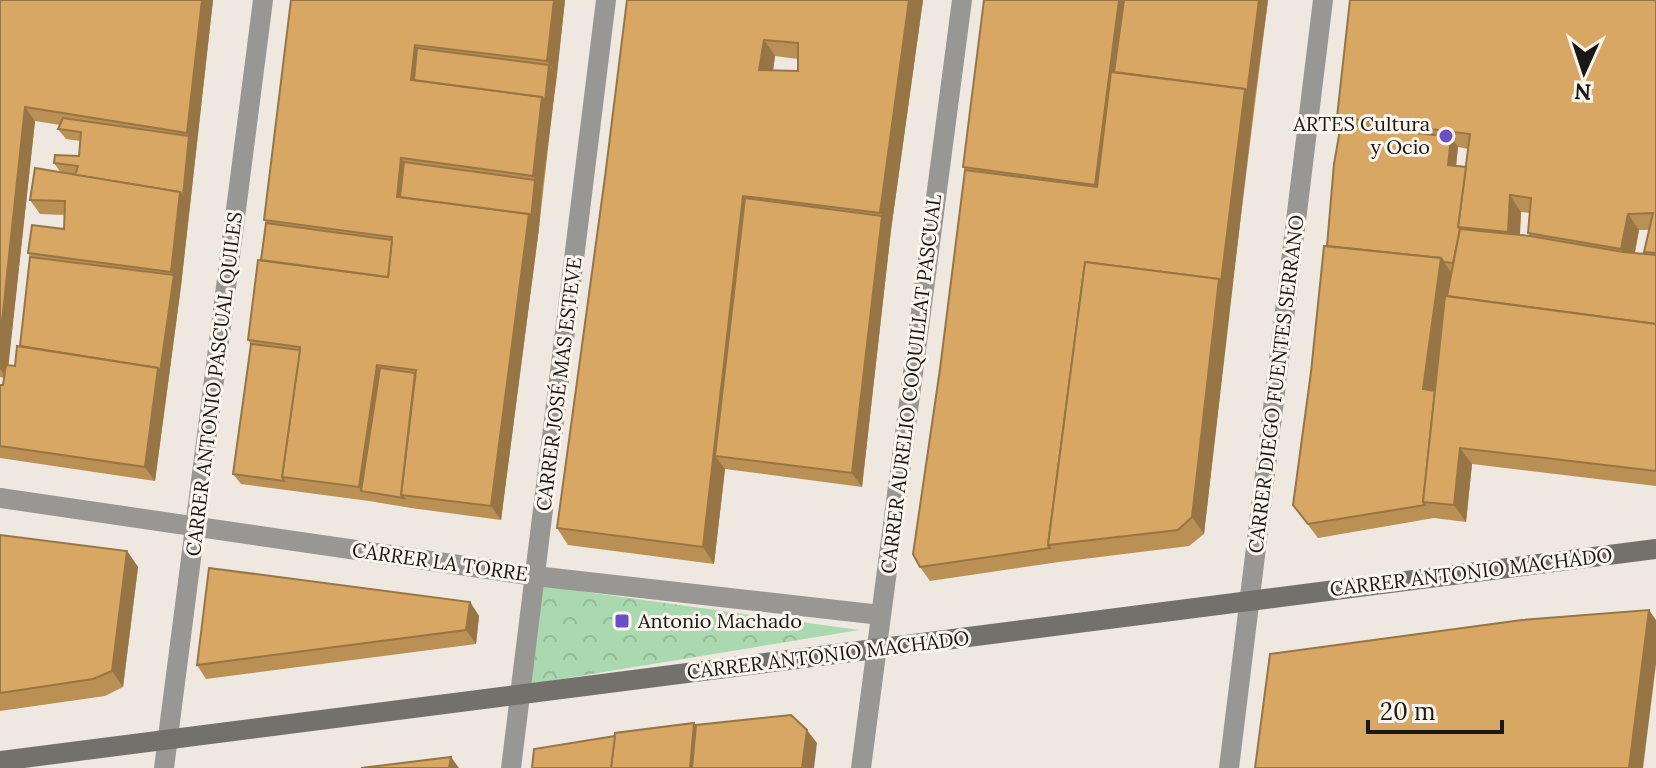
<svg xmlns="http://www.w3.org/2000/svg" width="1656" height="768" viewBox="0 0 1656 768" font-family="Lora,serif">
<defs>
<pattern id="park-crowns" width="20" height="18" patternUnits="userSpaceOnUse" patternTransform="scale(2)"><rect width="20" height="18" fill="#abd9af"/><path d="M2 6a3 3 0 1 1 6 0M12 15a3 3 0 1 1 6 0" fill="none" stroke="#93ba96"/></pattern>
</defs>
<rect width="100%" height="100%" fill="#eee8e0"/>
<polygon fill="url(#park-crowns)" points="543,586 859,630 531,684"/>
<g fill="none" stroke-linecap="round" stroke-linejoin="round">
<polyline stroke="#999794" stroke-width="20" points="535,576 881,615"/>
<g stroke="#999794" stroke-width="20">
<polyline points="0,498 535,576"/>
<polyline points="164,768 263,0"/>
<polyline points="511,768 606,0"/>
<polyline points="861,768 962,0"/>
<polyline points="1229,768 1323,0"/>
</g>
<polyline stroke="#73716c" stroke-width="20" points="0,761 1656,549"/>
</g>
<g fill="#ba9055" fill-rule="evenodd">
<path d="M0 0H213L181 286 155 481 0 458V385H3L4 378 0 377ZM35 121 60 125 58 129 66 139 80 141 79 156 54 163 61 173 30 200 40 214 65 215 64 229 28 253 30 257 20 346 15 366 8 365Z"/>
<polygon points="291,0 565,0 539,228 501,520 411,508 369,501 241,484 233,474 251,344 248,340 266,223 264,220"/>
<path d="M627 0H923L891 230 862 487 725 469 714 564 568 545 557 528 605 177ZM775 56 798 59V71L773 70Z"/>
<polygon points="984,0 1268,0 1231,295 1204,534 1189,546 1059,562 930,581 920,567 940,369 965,170 963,167"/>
<path d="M1656 0V486L1472 464 1466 522 1434 518 1318 538 1293 505 1311 372 1341 124 1337 117ZM1458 147 1468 149 1466 167 1456 166ZM1521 212 1530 213 1528 233 1530 236 1520 235ZM1639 230H1649L1644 252 1646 254 1635 253Z"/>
<polygon points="0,535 127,551 138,567 123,687 105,696 0,711"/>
<polygon points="470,602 479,616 476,644 206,679 197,665"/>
</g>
<g fill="#977545">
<polygon points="202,0 213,0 181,286 155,481 145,467 158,368 174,275 171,272 180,192 189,136 187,133"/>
<polygon points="554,0 565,0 557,75 547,61"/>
<polygon points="909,0 923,0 891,230 862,487 852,473 882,216 880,213"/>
<polygon points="1119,0 1133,0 1106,201 1095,185"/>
<polygon points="1259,0 1268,0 1254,103 1247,93"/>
<polygon points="764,40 775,56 771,86 759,70"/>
<polygon points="415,45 424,59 422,84 411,80"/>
<polygon points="549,65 557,75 542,190 533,176 542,97"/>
<polygon points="1245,89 1254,103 1204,534 1192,517 1219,279"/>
<polygon points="25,107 35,121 7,379 0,369 0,340"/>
<polygon points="1451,137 1458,147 1455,175 1448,165"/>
<polygon points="401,158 411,172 408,202 397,197"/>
<polygon points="535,180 542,190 539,228 531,218"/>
<polygon points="1510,195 1521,212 1519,248 1508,232"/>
<polygon points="743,196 755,212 715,456 725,469 714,564 703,547"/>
<polygon points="529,214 539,228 501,520 491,506"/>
<polygon points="1628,214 1639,230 1632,266 1621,249"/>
<polygon points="1441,258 1451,272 1433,403 1423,389"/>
<polygon points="377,365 387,378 361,491 359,487"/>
<polygon points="1460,448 1472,464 1466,522 1454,505"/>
<polygon points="127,551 138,567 123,687 112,671"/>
<polygon points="470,602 479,616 476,644 466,630"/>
<polygon points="1649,610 1656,620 1656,664 1643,768 1629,768"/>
<polygon points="694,723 705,739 703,768 690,768"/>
<polygon points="807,730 817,743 814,768 802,768"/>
<polygon points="451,757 459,768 449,768"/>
</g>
<g fill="#d8a763" stroke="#977545" stroke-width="2" fill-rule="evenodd">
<polygon points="0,0 202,0 187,133 25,107 0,340"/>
<polygon points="291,0 554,0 547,61 415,45 411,80 542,97 533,176 401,158 397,197 529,214 491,506 401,495 416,370 377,365 359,487 282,477 300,347 248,340 258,260 388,277 392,237 264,220"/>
<path d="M627 0H909L880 213 743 196 703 547 557 528 605 177ZM764 40 798 43V71L759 70Z"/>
<polygon points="984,0 1119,0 1095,185 963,167"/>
<polygon points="1124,0 1259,0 1247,93 1245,89 1114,72"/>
<polygon points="1350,0 1656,0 1656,253 1644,252 1653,213 1628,214 1621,249 1528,233 1531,198 1510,195 1508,232 1458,227 1470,134 1337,117"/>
<polygon points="417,48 549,65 545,101 542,97 414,80"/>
<polygon points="1111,72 1245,89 1221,282 1219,279 1085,262 1048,545 1050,548 920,567 913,554 940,369 965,170 1097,187"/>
<polygon points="63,118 189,136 183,196 180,192 75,175 78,166 54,163 55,155 79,156 81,132 58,129"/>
<polygon points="1341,124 1451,137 1448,165 1466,167 1458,227 1460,229 1453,263 1444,262 1441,258 1327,246 1334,164"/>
<polygon points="404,162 535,180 531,218 529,214 400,197"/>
<polygon points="35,168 180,192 171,272 28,253 32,225 64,229 65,201 30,200"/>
<polygon points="745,198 882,216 852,473 715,456"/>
<polygon points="266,223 392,240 388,277 261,260"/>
<polygon points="1460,229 1530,236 1623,252 1656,255 1656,324 1447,296"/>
<polygon points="1324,246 1441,258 1423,389 1435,391 1423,502 1425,505 1308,524 1293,505 1311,372"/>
<polygon points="30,257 174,275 160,372 158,368 20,346"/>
<polygon points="1085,262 1219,279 1192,517 1178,530 1048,545"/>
<polygon points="1445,296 1656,324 1656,471 1460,448 1454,505 1423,502"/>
<polygon points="251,344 300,350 282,477 284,481 233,474"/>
<polygon points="17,346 158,368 145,467 0,446 0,385 3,385 6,365 15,366"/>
<polygon points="380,368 415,373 401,495 404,498 361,491"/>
<polygon points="0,535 127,551 112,671 93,679 0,693"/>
<polygon points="209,568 470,602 466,630 197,665"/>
<polygon points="1649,610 1629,768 1255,768 1270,654 1522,620"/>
<polygon points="791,715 807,730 802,768 692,768 696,725"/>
<polygon points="694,723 690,768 611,768 615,733"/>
<polygon points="615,736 611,768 532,768 534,749"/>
<polygon points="451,757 449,768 361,768"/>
</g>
<g fill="#6950c9" stroke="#fbf5ed" stroke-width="3">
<circle cx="1446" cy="136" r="8"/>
<rect x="614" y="613" width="16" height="16" rx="4"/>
</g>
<g text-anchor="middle" stroke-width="6" stroke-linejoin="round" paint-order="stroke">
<g font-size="20" fill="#1a1815" stroke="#fbf5ed" text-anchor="end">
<text x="1430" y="131">ARTES Cultura<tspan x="1430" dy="23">y Ocio</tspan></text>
<text x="638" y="628" text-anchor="start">Antonio Machado</text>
</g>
<g font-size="20" fill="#1a1815" stroke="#fbf5ed">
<text transform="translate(214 384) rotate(-83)" y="7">CARRER ANTONIO PASCUAL QUILES</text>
<text transform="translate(559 384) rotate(-83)" y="7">CARRER JOSÉ MAS ESTEVE</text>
<text transform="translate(911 384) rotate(-83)" y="7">CARRER AURELIO COQUILLAT PASCUAL</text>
<text transform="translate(1276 384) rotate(-83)" y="7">CARRER DIEGO FUENTES SERRANO</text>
<text transform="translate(440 562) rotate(8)" y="7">CARRER LA TORRE</text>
<text transform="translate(1471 572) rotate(-7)" y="7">CARRER ANTONIO MACHADO</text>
<text transform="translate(828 655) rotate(-7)" y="7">CARRER ANTONIO MACHADO</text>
</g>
</g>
<g transform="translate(1584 72) rotate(183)" stroke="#fbf5ed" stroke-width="6" paint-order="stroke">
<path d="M0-6L14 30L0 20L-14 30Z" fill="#1a1815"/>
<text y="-12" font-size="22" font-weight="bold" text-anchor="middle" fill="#1a1815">N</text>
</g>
<path d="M1368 720v12h134v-12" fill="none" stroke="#1a1815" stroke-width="4"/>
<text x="1380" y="720" font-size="24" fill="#1a1815" stroke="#fbf5ed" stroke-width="6" paint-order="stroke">20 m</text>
</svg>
